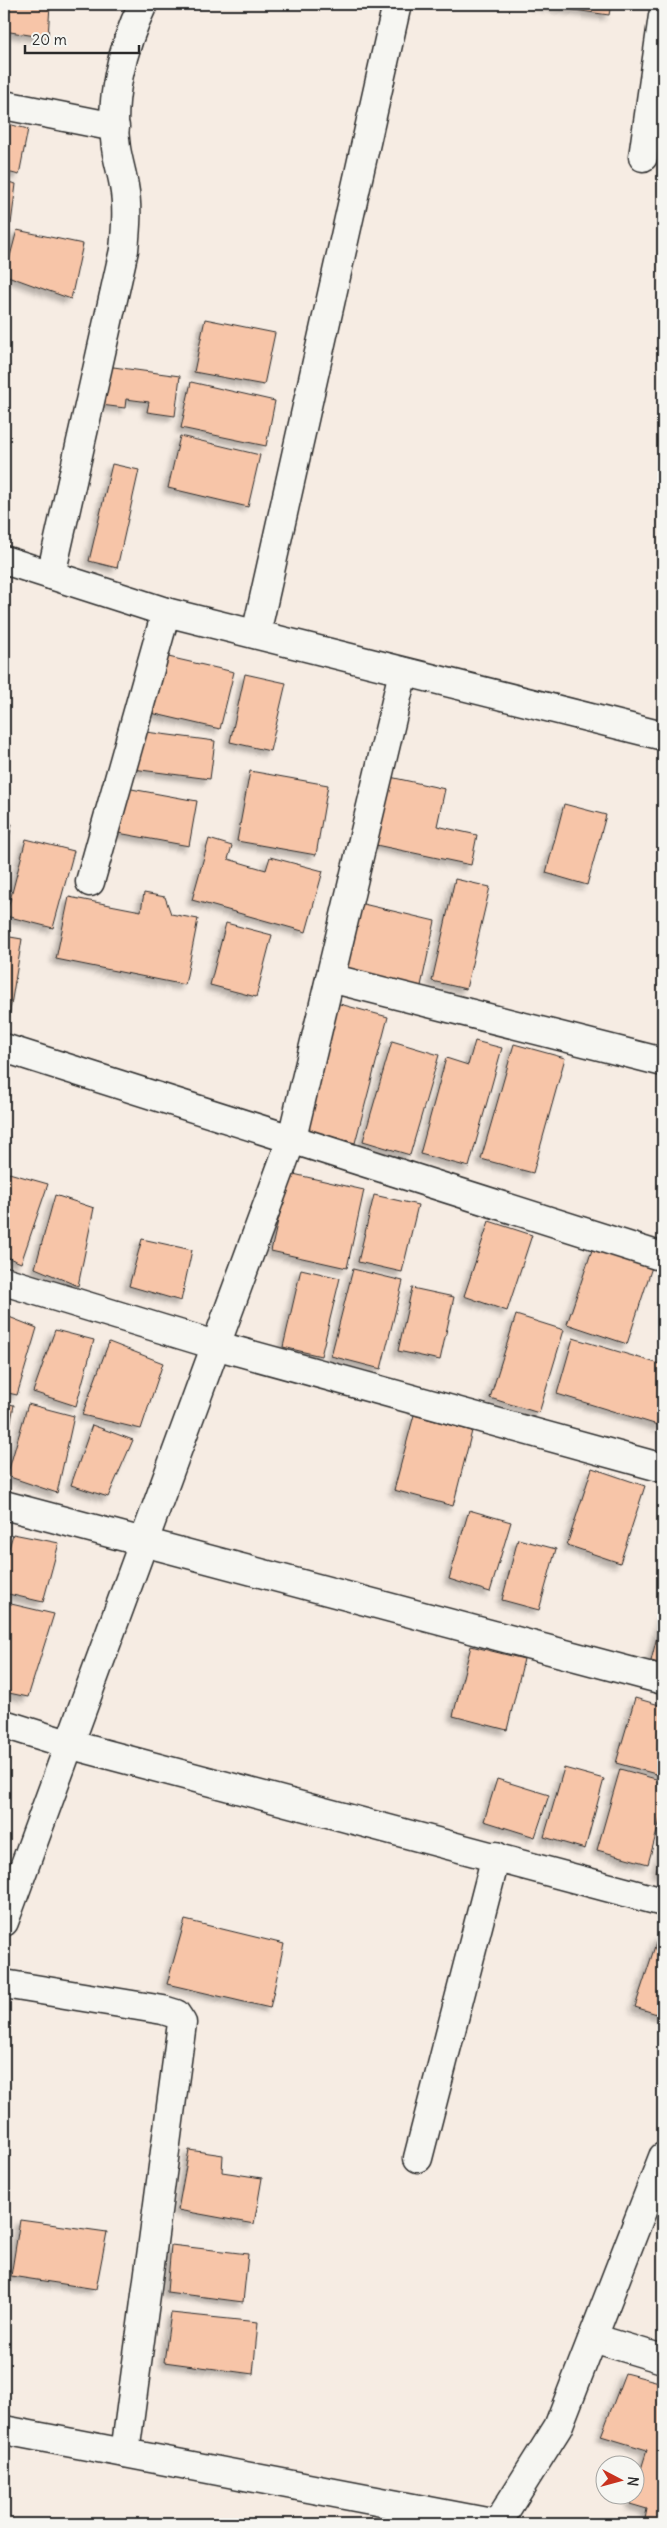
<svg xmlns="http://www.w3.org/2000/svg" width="667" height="2528" viewBox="0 0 667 2528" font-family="Delius,sans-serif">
<defs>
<filter id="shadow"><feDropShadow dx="-4.5" dy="4.5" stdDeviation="2.5" flood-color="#0004"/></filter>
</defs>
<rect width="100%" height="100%" fill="#f6ece3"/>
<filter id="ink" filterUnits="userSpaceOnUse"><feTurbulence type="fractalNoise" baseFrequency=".02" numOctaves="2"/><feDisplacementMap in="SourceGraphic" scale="10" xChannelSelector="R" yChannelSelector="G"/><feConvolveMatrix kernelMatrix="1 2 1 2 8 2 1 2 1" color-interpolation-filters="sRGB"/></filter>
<g filter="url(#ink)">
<g fill="#f7c5a8" stroke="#2b2b2b" filter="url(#shadow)">
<polygon points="4,4 50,4 48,38 4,31"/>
<polygon points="532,4 611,4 609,15"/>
<polygon points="652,122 663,124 663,158 648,155"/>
<polygon points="4,123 28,129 19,175 4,171"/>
<polygon points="4,181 16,184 11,224 4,223"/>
<polygon points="17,230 83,244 71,299 5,275"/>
<polygon points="205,319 275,333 264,385 194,372"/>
<polygon points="106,366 180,376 175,416 147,412 149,402 126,399 125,408 101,405"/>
<polygon points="191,382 275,401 266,446 181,428"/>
<polygon points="180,436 260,455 248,507 168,488"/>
<polygon points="112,464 139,470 117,568 89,561"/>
<polygon points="164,656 234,672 220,729 151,713"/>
<polygon points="245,674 286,683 270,751 230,742"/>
<polygon points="138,731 215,741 210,779 133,769"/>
<polygon points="250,771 328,785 316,855 237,841"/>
<polygon points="390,777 445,789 437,826 477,835 471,865 376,845"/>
<polygon points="126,788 197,801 189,846 118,833"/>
<polygon points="564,804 606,815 587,885 546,873"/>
<polygon points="4,821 12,824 4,859"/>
<polygon points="26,839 74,851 53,928 6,916"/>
<polygon points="209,839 232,846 228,859 266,870 270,857 323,871 306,932 192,900"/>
<polygon points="455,879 490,887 466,989 432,981"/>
<polygon points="144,893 165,897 171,914 198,919 185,985 56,959 69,897 141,911"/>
<polygon points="359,903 435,921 421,986 345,969"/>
<polygon points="226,923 272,935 256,997 210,985"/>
<polygon points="4,936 22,939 9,1017 4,1016"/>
<polygon points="336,1003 388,1017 355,1143 303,1129"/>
<polygon points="392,1041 439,1055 410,1155 363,1141"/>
<polygon points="475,1041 502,1048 469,1167 420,1154 446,1058 468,1065"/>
<polygon points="514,1044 565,1058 533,1173 481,1159"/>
<polygon points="9,1173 48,1184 21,1263 4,1256 4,1192"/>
<polygon points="289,1173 364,1190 347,1268 271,1251"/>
<polygon points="55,1195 94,1208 78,1286 35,1268"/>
<polygon points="374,1195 418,1205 402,1272 358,1262"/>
<polygon points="489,1221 532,1235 507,1311 464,1296"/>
<polygon points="142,1239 192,1250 181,1301 129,1286"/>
<polygon points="593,1247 652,1267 627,1344 567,1324"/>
<polygon points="301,1269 340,1278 321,1356 283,1347"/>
<polygon points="353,1269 403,1281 381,1369 331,1356"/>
<polygon points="412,1288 454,1297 440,1360 398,1351"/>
<polygon points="4,1315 37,1328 17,1395 4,1392"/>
<polygon points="516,1315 564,1330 539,1413 490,1398"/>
<polygon points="55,1330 94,1340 76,1406 33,1392"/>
<polygon points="573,1338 663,1365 663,1416 661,1426 557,1394"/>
<polygon points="109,1342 163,1363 141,1429 82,1415"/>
<polygon points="4,1403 14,1405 4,1458"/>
<polygon points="28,1404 74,1416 57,1493 7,1476"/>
<polygon points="414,1415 472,1431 453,1506 394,1490"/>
<polygon points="92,1425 133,1440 108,1497 71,1485"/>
<polygon points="592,1468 645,1486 620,1563 567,1545"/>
<polygon points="469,1510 511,1522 490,1592 449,1579"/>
<polygon points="13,1534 59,1543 43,1602 4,1593 4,1566"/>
<polygon points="518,1539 556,1549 539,1610 502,1600"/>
<polygon points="7,1603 54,1614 28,1697 4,1692 4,1614"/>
<polygon points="663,1612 663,1664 651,1661"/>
<polygon points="471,1646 524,1659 507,1730 453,1716"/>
<polygon points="635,1698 663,1706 663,1776 616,1763"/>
<polygon points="564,1768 604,1779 585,1849 544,1837"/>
<polygon points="620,1769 663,1781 663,1809 648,1864 597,1850"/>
<polygon points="497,1779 549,1795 535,1837 484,1821"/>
<polygon points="663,1844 663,1874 656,1872"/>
<polygon points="185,1920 284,1944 270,2008 167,1984"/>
<polygon points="658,1937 663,1939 663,2016 635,2007"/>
<polygon points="189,2150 223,2155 222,2172 262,2178 254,2224 178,2210"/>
<polygon points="4,2220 8,2221 4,2262"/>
<polygon points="20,2220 107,2232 96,2289 11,2276"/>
<polygon points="171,2245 248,2254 243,2302 167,2292"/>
<polygon points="171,2313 258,2322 253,2374 164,2362"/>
<polygon points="625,2373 663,2383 663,2524 644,2524 647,2509 630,2504 647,2450 601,2436"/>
</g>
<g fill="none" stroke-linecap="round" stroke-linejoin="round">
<g stroke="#2b2b2b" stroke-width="31">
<g id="street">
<polyline points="4,105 115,127"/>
<polyline points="643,157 663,16"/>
<polyline points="4,560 166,612 663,736"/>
<path d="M51 575 124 250C126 229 128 207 124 186 122 173 118 161 116 148 109 100 122 48 143 4"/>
<polyline points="256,634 397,4"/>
<polyline points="90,882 166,612"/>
<polyline points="330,978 663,1062"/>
<polyline points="4,1048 663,1257"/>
<polyline points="4,1281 215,1345 663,1468"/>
<polyline points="4,1505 663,1680"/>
<polyline points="4,1724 68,1744 663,1902"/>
<polyline points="4,1922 292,1138 403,672"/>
<polyline points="4,1984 163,2010 176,2014 182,2023 125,2453"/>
<polyline points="418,2158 496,1856"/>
<polyline points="593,2338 663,2359"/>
<polyline points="4,2430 497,2524"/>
<polyline points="497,2524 558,2427 663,2157"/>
</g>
</g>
<use href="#street" stroke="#f6f6f2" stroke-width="28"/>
</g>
</g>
<rect width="667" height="2528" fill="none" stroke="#f6f6f2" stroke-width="20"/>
<rect x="10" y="10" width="647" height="2508" fill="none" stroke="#2b2b2b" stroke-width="2" filter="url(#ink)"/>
<g transform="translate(620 2480) rotate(96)"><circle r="24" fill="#f6f6f2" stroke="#a5a5a2"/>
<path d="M0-4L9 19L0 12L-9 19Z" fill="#c8321e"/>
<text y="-8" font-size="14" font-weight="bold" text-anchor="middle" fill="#2b2b2b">N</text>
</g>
<path d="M25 45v8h114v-8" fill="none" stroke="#2b2b2b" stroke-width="2.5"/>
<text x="32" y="45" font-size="15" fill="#2b2b2b" stroke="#f6f6f2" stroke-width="4" paint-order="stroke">20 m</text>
</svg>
